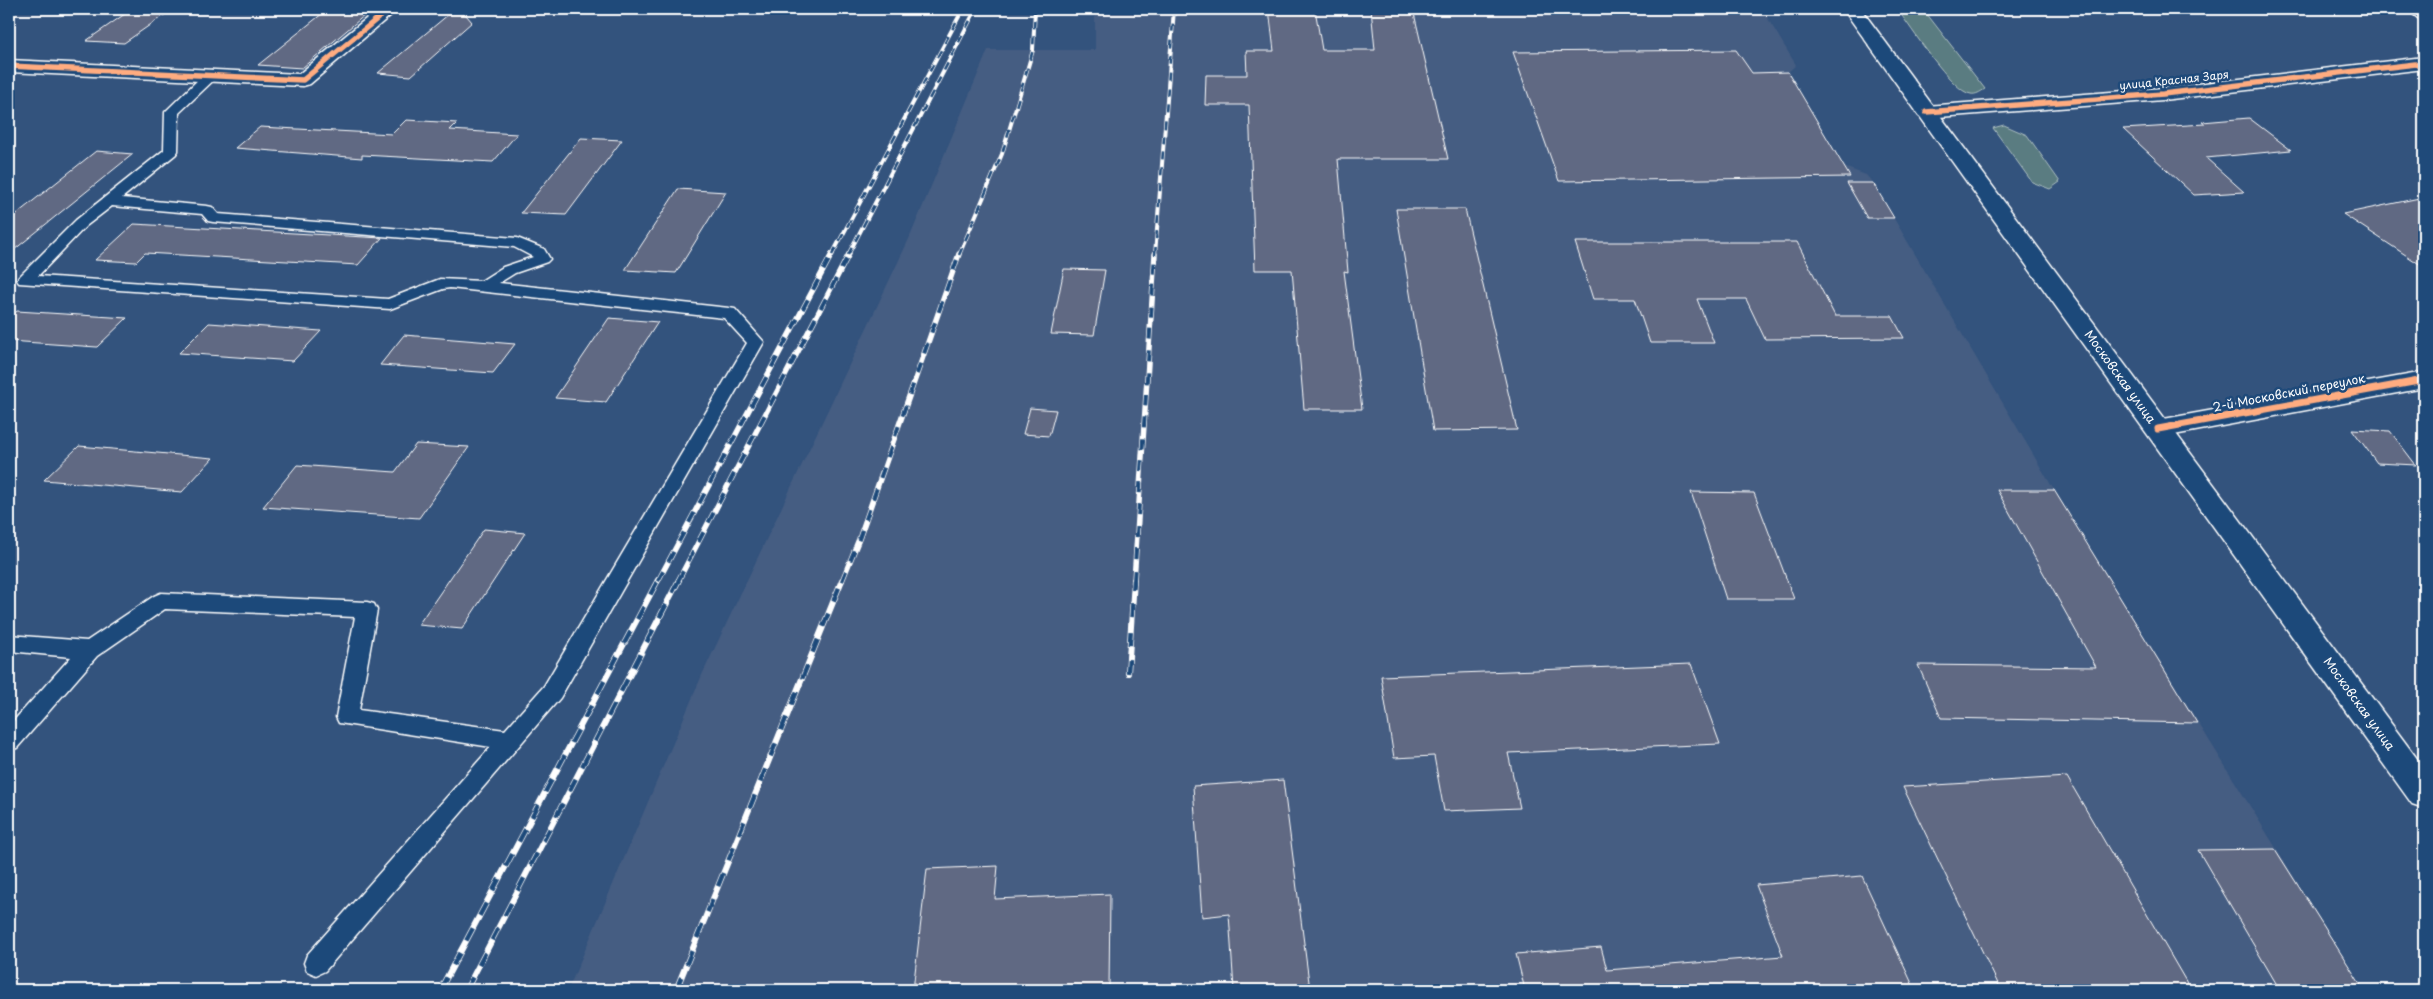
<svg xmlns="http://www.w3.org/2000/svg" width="2433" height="999" viewBox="0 0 2433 999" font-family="'Playpen Sans',sans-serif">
<rect width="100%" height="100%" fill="#33537d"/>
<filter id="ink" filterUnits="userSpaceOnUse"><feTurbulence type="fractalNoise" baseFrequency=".02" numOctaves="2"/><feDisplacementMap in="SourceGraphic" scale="10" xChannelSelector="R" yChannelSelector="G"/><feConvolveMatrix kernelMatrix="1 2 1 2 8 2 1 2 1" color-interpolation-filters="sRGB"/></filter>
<g filter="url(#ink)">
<polygon fill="#455d82" points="1095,9 1762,9 1796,65 1788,72 1837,155 1844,167 1866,175 1873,183 2054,490 2364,990 568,990 702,675 909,239 988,50 1095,50"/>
<g fill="#5a7c81" stroke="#acbec0">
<path d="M1897 9H1923L1985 89C1980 92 1976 95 1971 94 1952 92 1910 26 1897 9Z"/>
<polygon points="2004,125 2027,135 2060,182 2050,189 2032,182 1993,128"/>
</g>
<g fill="#616983" stroke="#fff">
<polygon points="132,9 173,9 124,43 86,41"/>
<polygon points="328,9 372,9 302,68 258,65"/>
<polygon points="455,9 461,9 472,22 411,76 378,73"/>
<polygon points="1269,9 1315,9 1322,50 1375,50 1371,9 1413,9 1448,159 1338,159 1348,272 1344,271 1362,409 1304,409 1292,270 1255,270 1249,105 1205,105 1206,75 1247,75 1246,51 1274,51"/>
<polygon points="1736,50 1752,73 1788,72 1850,177 1559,181 1513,52"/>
<polygon points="2249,118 2291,150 2206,158 2244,192 2194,195 2123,129 2205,124 2202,122"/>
<polygon points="406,120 457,123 450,130 517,134 493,162 362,155 362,158 235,148 260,127 392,134"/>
<polygon points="581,138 622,140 566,215 521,213"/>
<polygon points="96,151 133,154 9,254 9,220"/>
<polygon points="1847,183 1873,183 1894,218 1867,218"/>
<polygon points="678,189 726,192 676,273 625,270"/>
<polygon points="2424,197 2424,267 2343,214"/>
<polygon points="1396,209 1465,209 1517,430 1433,431"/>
<polygon points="134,224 382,238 358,265 145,253 136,262 95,260"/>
<polygon points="1575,242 1797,242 1835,316 1892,316 1904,338 1765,339 1746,299 1697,299 1714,343 1650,343 1635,299 1593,299"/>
<polygon points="1064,269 1105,270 1094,335 1051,334"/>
<polygon points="17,311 127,318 97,347 9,341 9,318"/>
<polygon points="609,318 658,322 606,402 555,398"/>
<polygon points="209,323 321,331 293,361 179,353"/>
<polygon points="404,335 515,344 493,373 380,365"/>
<polygon points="1030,408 1056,410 1049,436 1023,434"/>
<polygon points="2352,429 2390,431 2416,465 2377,463"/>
<polygon points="416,444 469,447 419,518 263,507 297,465 395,472"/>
<polygon points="79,446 213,458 182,492 44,480"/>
<polygon points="1997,490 2054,490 2197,723 1941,718 1918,665 2096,667"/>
<polygon points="1691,492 1754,493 1794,599 1726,599"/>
<polygon points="484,529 525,533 462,629 418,625"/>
<polygon points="1691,664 1720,744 1508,753 1520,808 1444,811 1434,756 1394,758 1381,676"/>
<polygon points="2067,777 2191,990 2001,990 1903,787"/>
<polygon points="1283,780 1310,990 1234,990 1229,914 1202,917 1193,786"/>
<polygon points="2275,849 2364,990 2280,990 2198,850"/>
<polygon points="998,866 995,899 1110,894 1109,990 913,990 927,869"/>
<polygon points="1862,876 1915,990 1525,990 1516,954 1601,947 1607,970 1783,956 1756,885"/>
</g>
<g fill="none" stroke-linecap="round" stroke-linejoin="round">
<g stroke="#fff" stroke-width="3">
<path id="lane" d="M212 70 219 74 217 77 179 113 178 151 176 154 122 198 207 206 212 207 218 214 517 238 544 249 550 259 547 262 515 273 499 283 729 308 735 309 764 342 560 698 325 971 316 975 307 971 304 963 307 955 491 747 339 723 336 717 355 617 165 609 97 656 17 748 9 750V726L71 657 9 651V635L87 641 154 596 161 593 367 602 374 604 377 610 359 710 505 730 544 686 747 343 724 318 450 288 443 289 390 309 19 283 17 280 19 277 76 220 164 150 165 112 207 71ZM112 206 202 214 208 221 213 222 514 247 533 257 503 267 481 281 440 279 388 299 38 276 86 226Z"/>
</g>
<g stroke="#fff" stroke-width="3">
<g id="street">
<polygon points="378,9 398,9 310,84 303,86 9,72 9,60 299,74"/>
<polygon points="2407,9 2424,9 2424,19 2418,18"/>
<polygon points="2424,57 2424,69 2163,100 1926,118 1919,116 1916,112 1919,108 1926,106 2163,88"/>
<polygon points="2424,372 2424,388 2158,438 2149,435 2145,429 2149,423 2158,420"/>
</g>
</g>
<g stroke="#fff" stroke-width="3">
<polygon id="secondary" points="1843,9 1861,9 2424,768 2424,808 2412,804"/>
</g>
<use href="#lane" fill="#1f4a7a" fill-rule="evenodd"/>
<use href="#street" fill="#1f4a7a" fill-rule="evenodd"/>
<use href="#secondary" fill="#1f4a7a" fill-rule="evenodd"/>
<g stroke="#fff" stroke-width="4">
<g id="rail-far2">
<polyline points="832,255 963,9"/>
<polyline points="848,255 976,9"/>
<polyline points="959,255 1002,154 1033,50 1035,9"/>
<polyline points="1155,255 1174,9"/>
</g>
</g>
<g stroke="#fff" stroke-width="5.5">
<g id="rail-far1">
<polyline points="658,581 832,254"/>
<polyline points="678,581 849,254"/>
<polyline points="842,581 859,539 959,254"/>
<polyline points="1134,581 1155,254"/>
</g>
</g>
<g stroke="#fff" stroke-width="6">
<g id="rail">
<polyline points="1128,673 1134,580"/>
<polyline points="440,990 658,580"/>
<polyline points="466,990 679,580"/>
<polyline points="676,990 842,580"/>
</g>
</g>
<use href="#rail-far2" stroke="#1f4a7a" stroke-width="2.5" stroke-dasharray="8" stroke-linecap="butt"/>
<use href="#rail-far1" stroke="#1f4a7a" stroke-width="4" stroke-dasharray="11" stroke-linecap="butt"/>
<use href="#rail" stroke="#1f4a7a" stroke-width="4.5" stroke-dasharray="14" stroke-linecap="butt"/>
<g stroke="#1f4a7a" stroke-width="8">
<g id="cycleway-far1">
<polyline points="9,66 303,80 389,9"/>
<polyline points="1926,112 2163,94 2424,63"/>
</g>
</g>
<g stroke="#1f4a7a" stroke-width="10">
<polyline id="cycleway" points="2158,429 2424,380"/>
</g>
<use href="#cycleway-far1" stroke="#ffac80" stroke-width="5.5"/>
<use href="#cycleway" stroke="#ffac80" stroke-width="7"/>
</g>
</g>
<g text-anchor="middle" stroke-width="5" stroke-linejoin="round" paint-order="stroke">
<g font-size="11" fill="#fff" stroke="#1f4a7a">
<text transform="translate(2174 80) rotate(-6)" y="4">улица Красная Заря</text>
</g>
<g font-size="12" fill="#fff" stroke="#1f4a7a">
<text transform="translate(2120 377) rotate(54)" y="4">Московская улица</text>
<text transform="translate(2289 393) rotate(-11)" y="4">2-й Московский переулок</text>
<text transform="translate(2359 704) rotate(54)" y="4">Московская улица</text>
</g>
</g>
<rect width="2433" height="999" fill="none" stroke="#1f4a7a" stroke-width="30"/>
<rect x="15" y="15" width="2403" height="969" fill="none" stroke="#fff" stroke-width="2" filter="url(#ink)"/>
</svg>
